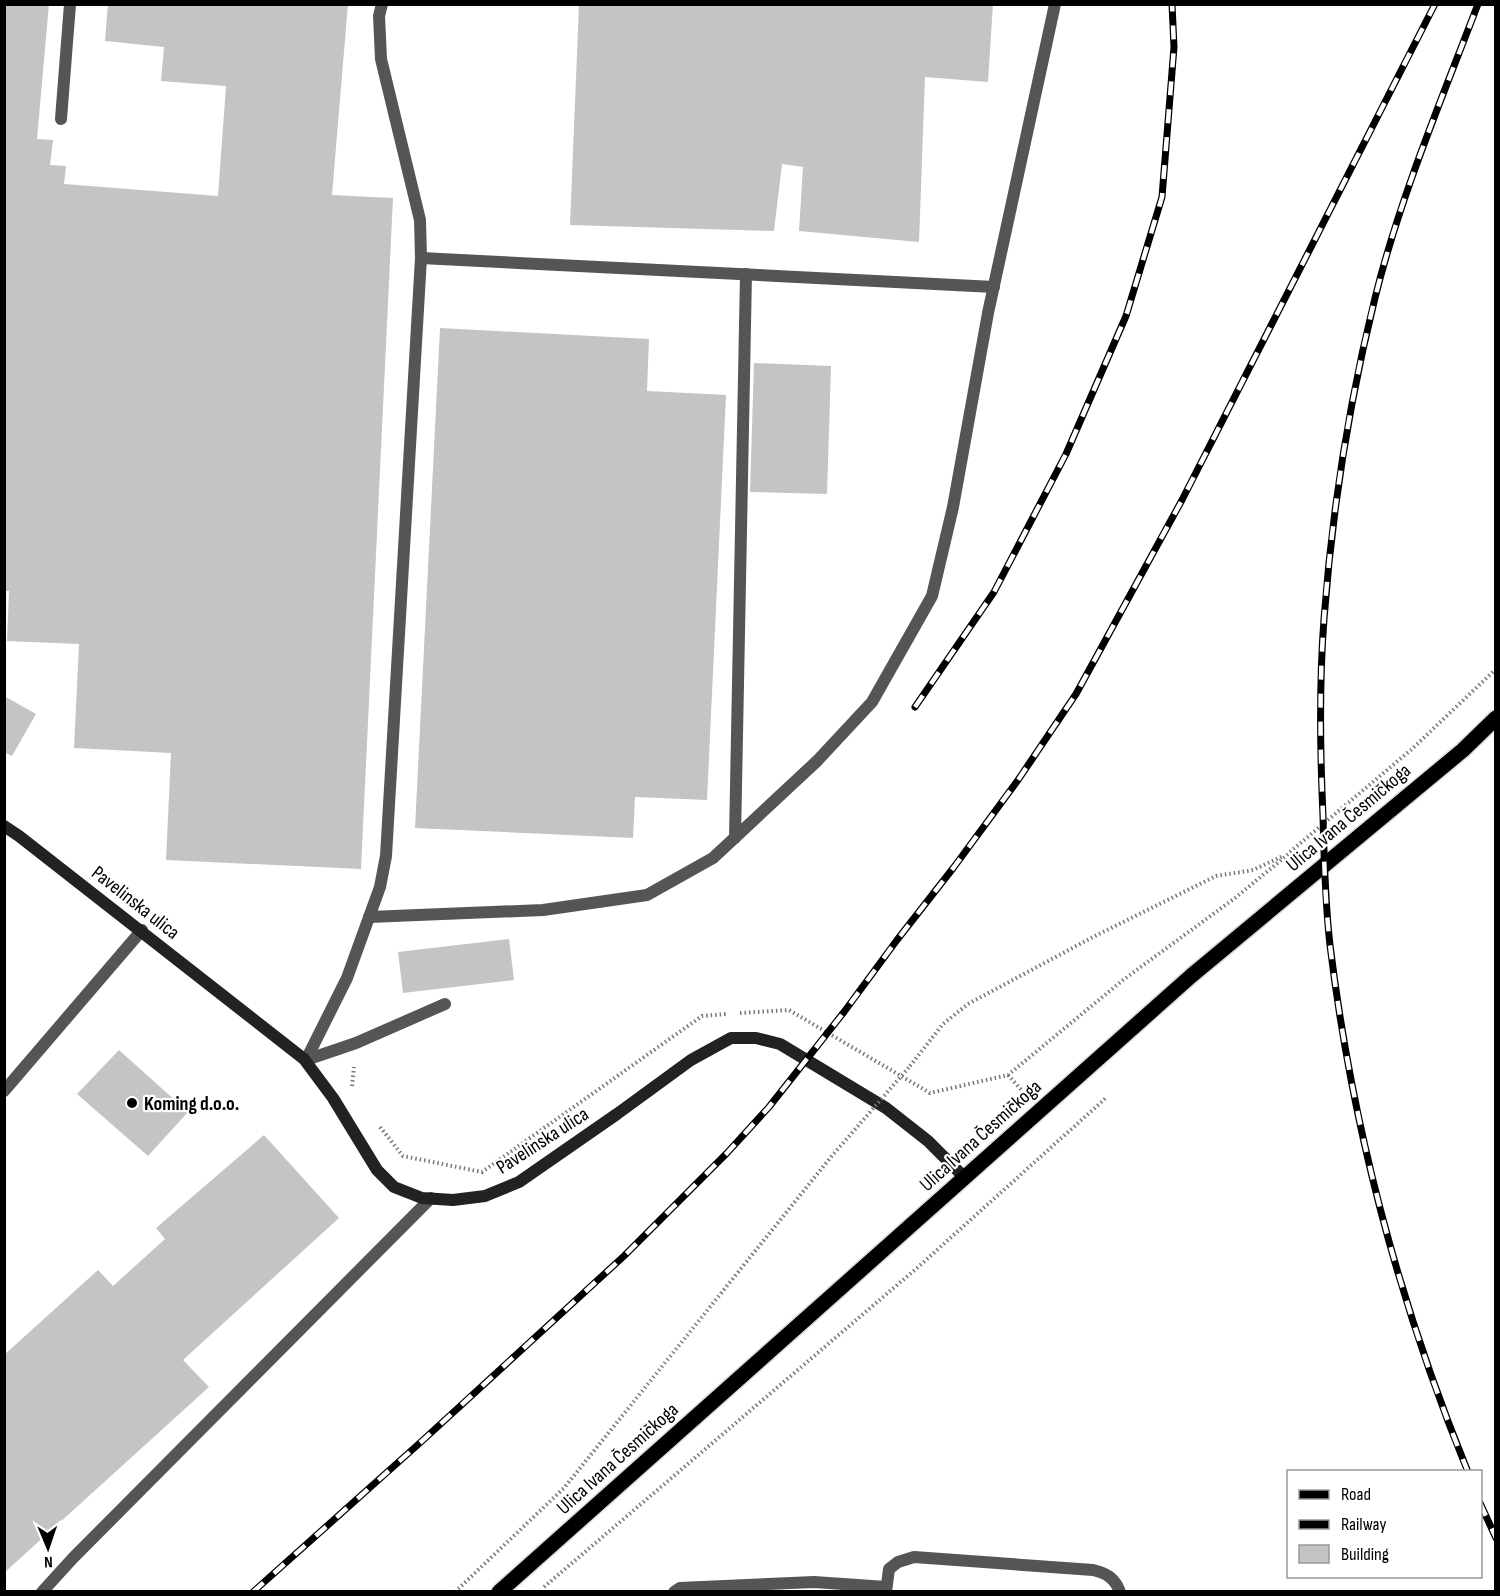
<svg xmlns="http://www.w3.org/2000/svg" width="1500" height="1596" viewBox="0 0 1500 1596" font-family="'Sofia Sans Condensed',sans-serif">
<rect width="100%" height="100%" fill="#fff"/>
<g fill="#c4c4c4">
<polygon points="4,4 49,4 37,139 53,140 50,165 66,166 64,184 218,196 226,86 161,81 164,47 105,41 108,4 348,4 332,195 393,198 361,869 166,860 171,753 74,748 79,644 7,641 9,591 4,591"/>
<polygon points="579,4 993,4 988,82 925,77 919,242 799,231 803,167 782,164 774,231 570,225"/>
<polygon points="440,328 649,339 647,391 726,395 707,800 635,797 633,838 415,828"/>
<polygon points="754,363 831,366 827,494 750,492"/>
<polygon points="4,696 36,714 12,756 4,752"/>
<polygon points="509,939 514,980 403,993 398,952"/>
<polygon points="119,1050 188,1112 148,1156 77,1094"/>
<polygon points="264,1135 339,1218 183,1360 209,1387 4,1573 4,1355 98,1270 113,1286 165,1239 156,1228"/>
</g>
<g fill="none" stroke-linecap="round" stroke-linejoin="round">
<g stroke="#dbdbdb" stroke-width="18">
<polyline id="primary" points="499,1592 1191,976 1463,750 1496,718"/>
</g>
<g stroke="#777" stroke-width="4" stroke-dasharray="1.5 3" stroke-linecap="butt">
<polyline points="1290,852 1412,749 1496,669"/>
<polyline points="740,1013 789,1010 930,1093 1008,1075 1123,980 1235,898 1291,852"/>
<polyline points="910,1066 943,1024 968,1004 1093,937 1216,876 1253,870 1283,856"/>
<polyline points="1008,1075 1026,1095"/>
<polyline points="352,1086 354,1067"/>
<polyline points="380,1127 403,1156 482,1172 702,1016 726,1014"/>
<polyline points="544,1587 917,1268 1107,1097"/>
<polyline points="455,1592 564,1488 831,1157"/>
</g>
<g stroke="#555" stroke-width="12">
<polyline points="61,119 70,4"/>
<polyline points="421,258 994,287"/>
<polyline points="735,838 746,274"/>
<polyline points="369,917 543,910 647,895 713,858 817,761 872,702 932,596 953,507 988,313 1055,4"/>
<polyline points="306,1060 347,978 380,887 386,856 421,258 420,220 381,59 379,16 382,4"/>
<polyline points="306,1060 356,1043 445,1004"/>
<polyline points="4,1091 142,930"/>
<polyline points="42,1592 73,1558 431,1198"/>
<polyline points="702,1592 702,1587 814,1582 886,1587"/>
<path d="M886 1592 889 1569 898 1562 914 1557 1093 1570C1106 1573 1115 1578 1120 1592"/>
</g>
<polyline stroke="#555" stroke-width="12" points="674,1592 680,1588 702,1587"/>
<polyline stroke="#222" stroke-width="12" points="4,826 19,836 304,1059 333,1098 377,1170 394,1187 422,1198 453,1200 485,1196 519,1182 617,1114 691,1060 731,1038 756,1038 780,1044 886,1108 928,1141 964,1177"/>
<use href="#primary" stroke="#000" stroke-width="15"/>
<g stroke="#000" stroke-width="7">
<g id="rail">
<polyline points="915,707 994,592 1066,454 1126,316 1162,197 1174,47 1172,4"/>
<path d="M1468 1472C1399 1303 1352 1126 1330 945 1325 902 1324 859 1323 816 1320 751 1319 684 1324 619 1332 511 1349 403 1375 298 1400 197 1441 101 1478 4"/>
<polyline points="1480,1503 1496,1538"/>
<polyline points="253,1592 422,1441 624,1256 727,1153 769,1107 844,1012 897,940 954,867 1018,780 1076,694 1182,500 1435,4"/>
</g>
</g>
<use href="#rail" stroke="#fff" stroke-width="4.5" stroke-dasharray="14" stroke-linecap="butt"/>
<polyline stroke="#777" stroke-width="4" stroke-dasharray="1.5 3" stroke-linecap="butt" points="831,1157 910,1066"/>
</g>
<circle fill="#000" stroke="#fff" stroke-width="2" cx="132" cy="1103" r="6"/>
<g text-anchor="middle" stroke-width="4.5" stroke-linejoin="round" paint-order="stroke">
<g font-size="20" fill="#000" stroke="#fff">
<text transform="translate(1348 817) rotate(-40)" y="7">Ulica Ivana Česmičkoga</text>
<text transform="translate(136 902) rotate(38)" y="7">Pavelinska ulica</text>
<text transform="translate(980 1135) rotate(-42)" y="7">Ulica Ivana Česmičkoga</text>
<text transform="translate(542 1140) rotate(-33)" y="7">Pavelinska ulica</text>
<text transform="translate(617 1458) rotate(-42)" y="7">Ulica Ivana Česmičkoga</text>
</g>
<g font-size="20" font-weight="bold" fill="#000" stroke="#fff" text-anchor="start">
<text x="144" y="1110">Koming d.o.o.</text>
</g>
</g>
<rect width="1500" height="1596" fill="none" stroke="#000000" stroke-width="12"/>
<rect x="1287" y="1470" width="195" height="108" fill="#ffffff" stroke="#999999" stroke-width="1.5"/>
<rect x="1299" y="1490" width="30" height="9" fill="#000000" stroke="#999999" stroke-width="1.5"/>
<text x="1341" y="1500" font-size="18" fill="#000000">Road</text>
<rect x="1299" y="1520" width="30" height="9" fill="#000000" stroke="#999999" stroke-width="1.5"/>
<text x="1341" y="1530" font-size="18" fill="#000000">Railway</text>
<rect x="1299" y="1545" width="30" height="18" fill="#c4c4c4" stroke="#999999" stroke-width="1.5"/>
<text x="1341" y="1560" font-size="18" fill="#000000">Building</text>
<g transform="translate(48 1548) rotate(178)" stroke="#ffffff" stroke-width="4.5" paint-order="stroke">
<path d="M0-4.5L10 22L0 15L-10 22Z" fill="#000000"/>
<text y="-9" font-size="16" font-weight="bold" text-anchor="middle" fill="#000000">N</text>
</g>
</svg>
